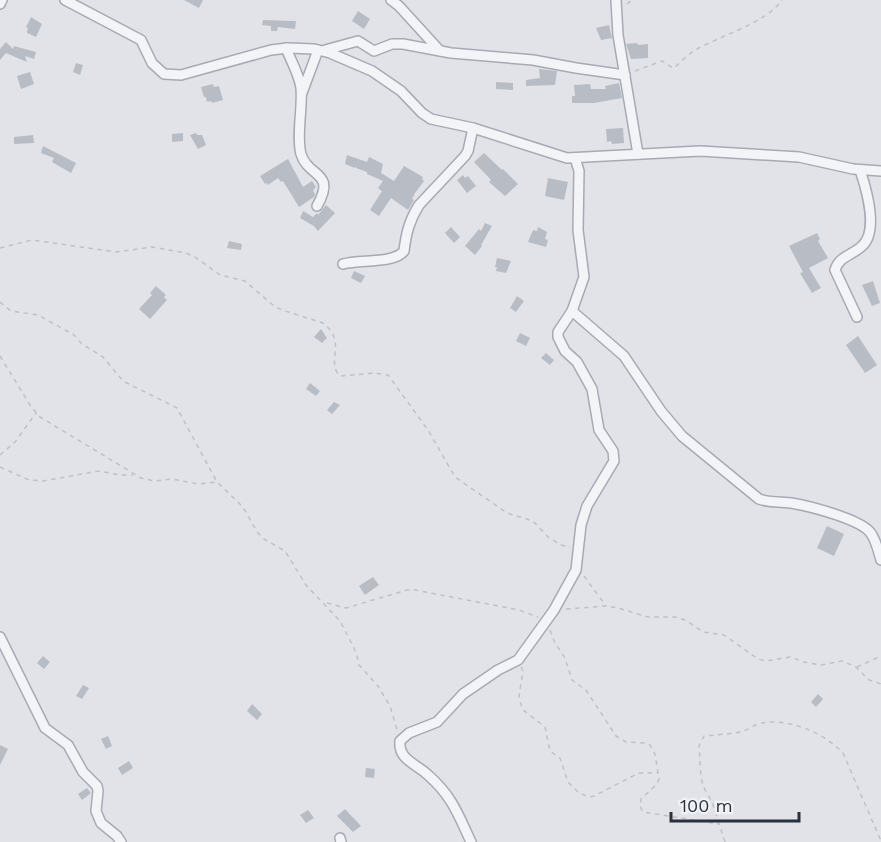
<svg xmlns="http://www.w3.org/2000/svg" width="881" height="842" viewBox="0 0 881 842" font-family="'Work Sans',sans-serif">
<rect width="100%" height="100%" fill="#e1e3e8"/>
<g fill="#b8bcc5">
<polygon points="184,0 203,0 199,8"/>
<polygon points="358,11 370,19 364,29 352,21"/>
<polygon points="31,17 42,24 36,37 27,33 27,31 28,28 26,27"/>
<polygon points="263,20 296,21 295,29 278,27 277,31 271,31 271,26 262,25"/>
<polygon points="609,25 612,38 601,40 596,28"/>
<polygon points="6,42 13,49 14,46 36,52 34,59 25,56 27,62 6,53 0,60 0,49"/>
<polygon points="637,43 638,45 648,44 648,58 631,59 626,44"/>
<polygon points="76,63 83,65 80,75 73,72"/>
<polygon points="539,69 557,71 555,85 526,86 526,80 540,78"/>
<polygon points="30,72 34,84 21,89 17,76"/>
<polygon points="496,82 513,83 513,90 496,89"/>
<polygon points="619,83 622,98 594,103 572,103 572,96 575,96 574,85 590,84 591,89 606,89 605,86"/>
<polygon points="213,84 214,87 219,86 223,100 212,103 211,101 207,102 206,97 204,97 201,87"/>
<polygon points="623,128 624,143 612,144 611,141 607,142 606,129"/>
<polygon points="183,133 183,141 172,142 172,134"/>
<polygon points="196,133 197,135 202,135 206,145 198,149 190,135"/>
<polygon points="33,135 34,143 14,144 14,137"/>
<polygon points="43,146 76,163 71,173 52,162 54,158 41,153"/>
<polygon points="484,153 502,170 503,169 518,184 505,196 489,182 491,180 474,162"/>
<polygon points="347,155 367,162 369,157 383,164 381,173 394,181 404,166 423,177 422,179 424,181 415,193 412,199 414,200 408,210 391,198 379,216 370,210 382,191 378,188 383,181 367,174 367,172 356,168 357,166 355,168 345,164"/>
<polygon points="288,159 303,187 312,181 316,187 313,190 315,194 314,197 299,207 283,181 281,182 278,178 268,185 267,183 265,184 260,176"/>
<polygon points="463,175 465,178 468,176 476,186 467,193 457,180"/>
<polygon points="548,178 568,182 564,200 545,196"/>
<polygon points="326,205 335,213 318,231 314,226 300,218 303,211 313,217 317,213 318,215"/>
<polygon points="485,223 492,226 481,245 482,246 475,255 465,246 479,229 481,231"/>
<polygon points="451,227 460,237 454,243 445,233"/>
<polygon points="538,227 547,232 545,239 548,240 546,247 528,242 533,230 537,231"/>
<polygon points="817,233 820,239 818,241 828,258 809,268 821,288 812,293 800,273 803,272 789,246"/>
<polygon points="229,241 242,244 241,250 227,248"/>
<polygon points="497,258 511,261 506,273 496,271 497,267 495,267"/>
<polygon points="354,271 365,276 361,283 351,278"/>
<polygon points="873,281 880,303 872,306 862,285"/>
<polygon points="156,286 166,295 164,297 167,300 150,319 139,309 152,295 150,293"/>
<polygon points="517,296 524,301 516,312 510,308"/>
<polygon points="321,329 327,338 322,343 314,337"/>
<polygon points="520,333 530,338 526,346 516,341"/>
<polygon points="858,336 877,365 865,373 846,345"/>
<polygon points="546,353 554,360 550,365 541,358"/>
<polygon points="310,383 320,391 316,396 306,389"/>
<polygon points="334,402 340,405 332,414 327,410"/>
<polygon points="827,526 844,534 834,556 817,548"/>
<polygon points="373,577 379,585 365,595 359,586"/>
<polygon points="43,656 50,662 44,669 37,663"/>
<polygon points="83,685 89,688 82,699 76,696"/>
<polygon points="818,694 823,699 816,707 811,702"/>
<polygon points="252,704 262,714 257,720 247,711"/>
<polygon points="108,736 112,746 106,749 101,739"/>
<polygon points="0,745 8,749 0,765"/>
<polygon points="129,761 133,768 122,775 118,768"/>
<polygon points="366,768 375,769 374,778 365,777"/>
<polygon points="87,788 91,793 82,800 78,794"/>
<polygon points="345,809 361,826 353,832 337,816"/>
<polygon points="308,810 314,818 306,823 300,815"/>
</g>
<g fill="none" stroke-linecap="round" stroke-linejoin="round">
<g stroke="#a7aab2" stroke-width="12">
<g id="minor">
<polyline points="65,0 141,40 152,63 164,74 181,75 271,50 288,48 314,49 330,53 372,71 401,91 422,113 431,119 473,128 567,158 700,151 799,157 853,169 881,171"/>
<polyline points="391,0 399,6 440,51"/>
<polyline points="616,0 618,35 638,154"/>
<polyline points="0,4 2,0"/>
<path d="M286 48C291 61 299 74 301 88 303 107 296 136 301 154 308 178 337 171 317 206"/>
<polyline points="325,50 358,41 374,51 392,44 403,44 451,53 533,60 576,68 625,75"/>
<polyline points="302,93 318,50"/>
<path d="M343 264C359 259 394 264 404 251 406 234 409 221 419 205L465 156 468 151 473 128"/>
<path d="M572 311 624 356 661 411 682 436 759 499C769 503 779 501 791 503 809 506 856 518 869 531 876 538 878 551 881 560"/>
<path d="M857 317 835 270C839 256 853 255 862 246 879 231 866 188 860 170"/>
<polyline points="0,637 45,728 68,745 83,772 97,786 98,791 96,811 101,823 117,836 121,842"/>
<polyline points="340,838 341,842"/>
<path d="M471 842C458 814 452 796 428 775 417 764 398 760 400 741L409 733 437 722 463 694 498 670 518 660 554 610 576 570 581 525 587 506 614 461 613 451 599 430 592 389 577 362 565 351 558 337V332L572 311 584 277 578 230 579 171 575 158"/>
</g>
</g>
<g stroke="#bfc1c7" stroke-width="1.5" stroke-dasharray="4.5 4.5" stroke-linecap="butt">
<polyline points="627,4 632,0"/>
<path d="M635 71 662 61 673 68 675 67C682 61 689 53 697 49 722 35 766 23 782 0"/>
<path d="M0 248 32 240 116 252 152 247 186 253 195 257 220 275 245 281 274 306 282 310 323 323C348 342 325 362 340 376L375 373 388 375 428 430 455 477 507 513 533 521 548 537 561 545 570 547"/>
<polyline points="0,302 11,311 38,315 74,335 82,344 103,357 123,381 177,408 217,482 243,507 257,532 264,539 285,551 306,585 340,621 356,652 359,665 378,686 390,706 398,733"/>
<polyline points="0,356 30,405 40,417 141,478 155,481 172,479 198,484 216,482"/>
<polyline points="0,455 15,442 36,413"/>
<polyline points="0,467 29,480 43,481 99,471 120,475 133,475"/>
<polyline points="584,576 606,606"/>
<polyline points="327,603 346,608 407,590 415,590 519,610 538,617"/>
<polyline points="566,609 607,606 618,608 648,617 675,617 685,620 703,632 724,635 758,659 766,661 790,657 804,662 821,665 842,661 856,667 869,680 881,684"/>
<polyline points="550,630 555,643 565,658 572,680 586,690 616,736 626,742 645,743 650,745 655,754 659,779 657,784 641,799 640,806 643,812 719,824"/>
<polyline points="521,667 523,671 519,696 522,709 545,727 550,751 560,758 568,782 579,793 589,797 594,796 639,773 658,773"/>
<polyline points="857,667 881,656"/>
<path d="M725 842 712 802 703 786 701 777 699 746 704 736C716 735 729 734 741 732 748 730 755 724 762 723 790 718 824 733 843 753L881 841"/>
</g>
<use href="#minor" stroke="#f3f4f7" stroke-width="9"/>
</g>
<path d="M671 812v9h128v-9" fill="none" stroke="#2b303e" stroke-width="3"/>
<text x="680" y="812" font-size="18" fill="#2b303e" stroke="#f0f2f6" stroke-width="4.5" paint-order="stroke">100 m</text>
</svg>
